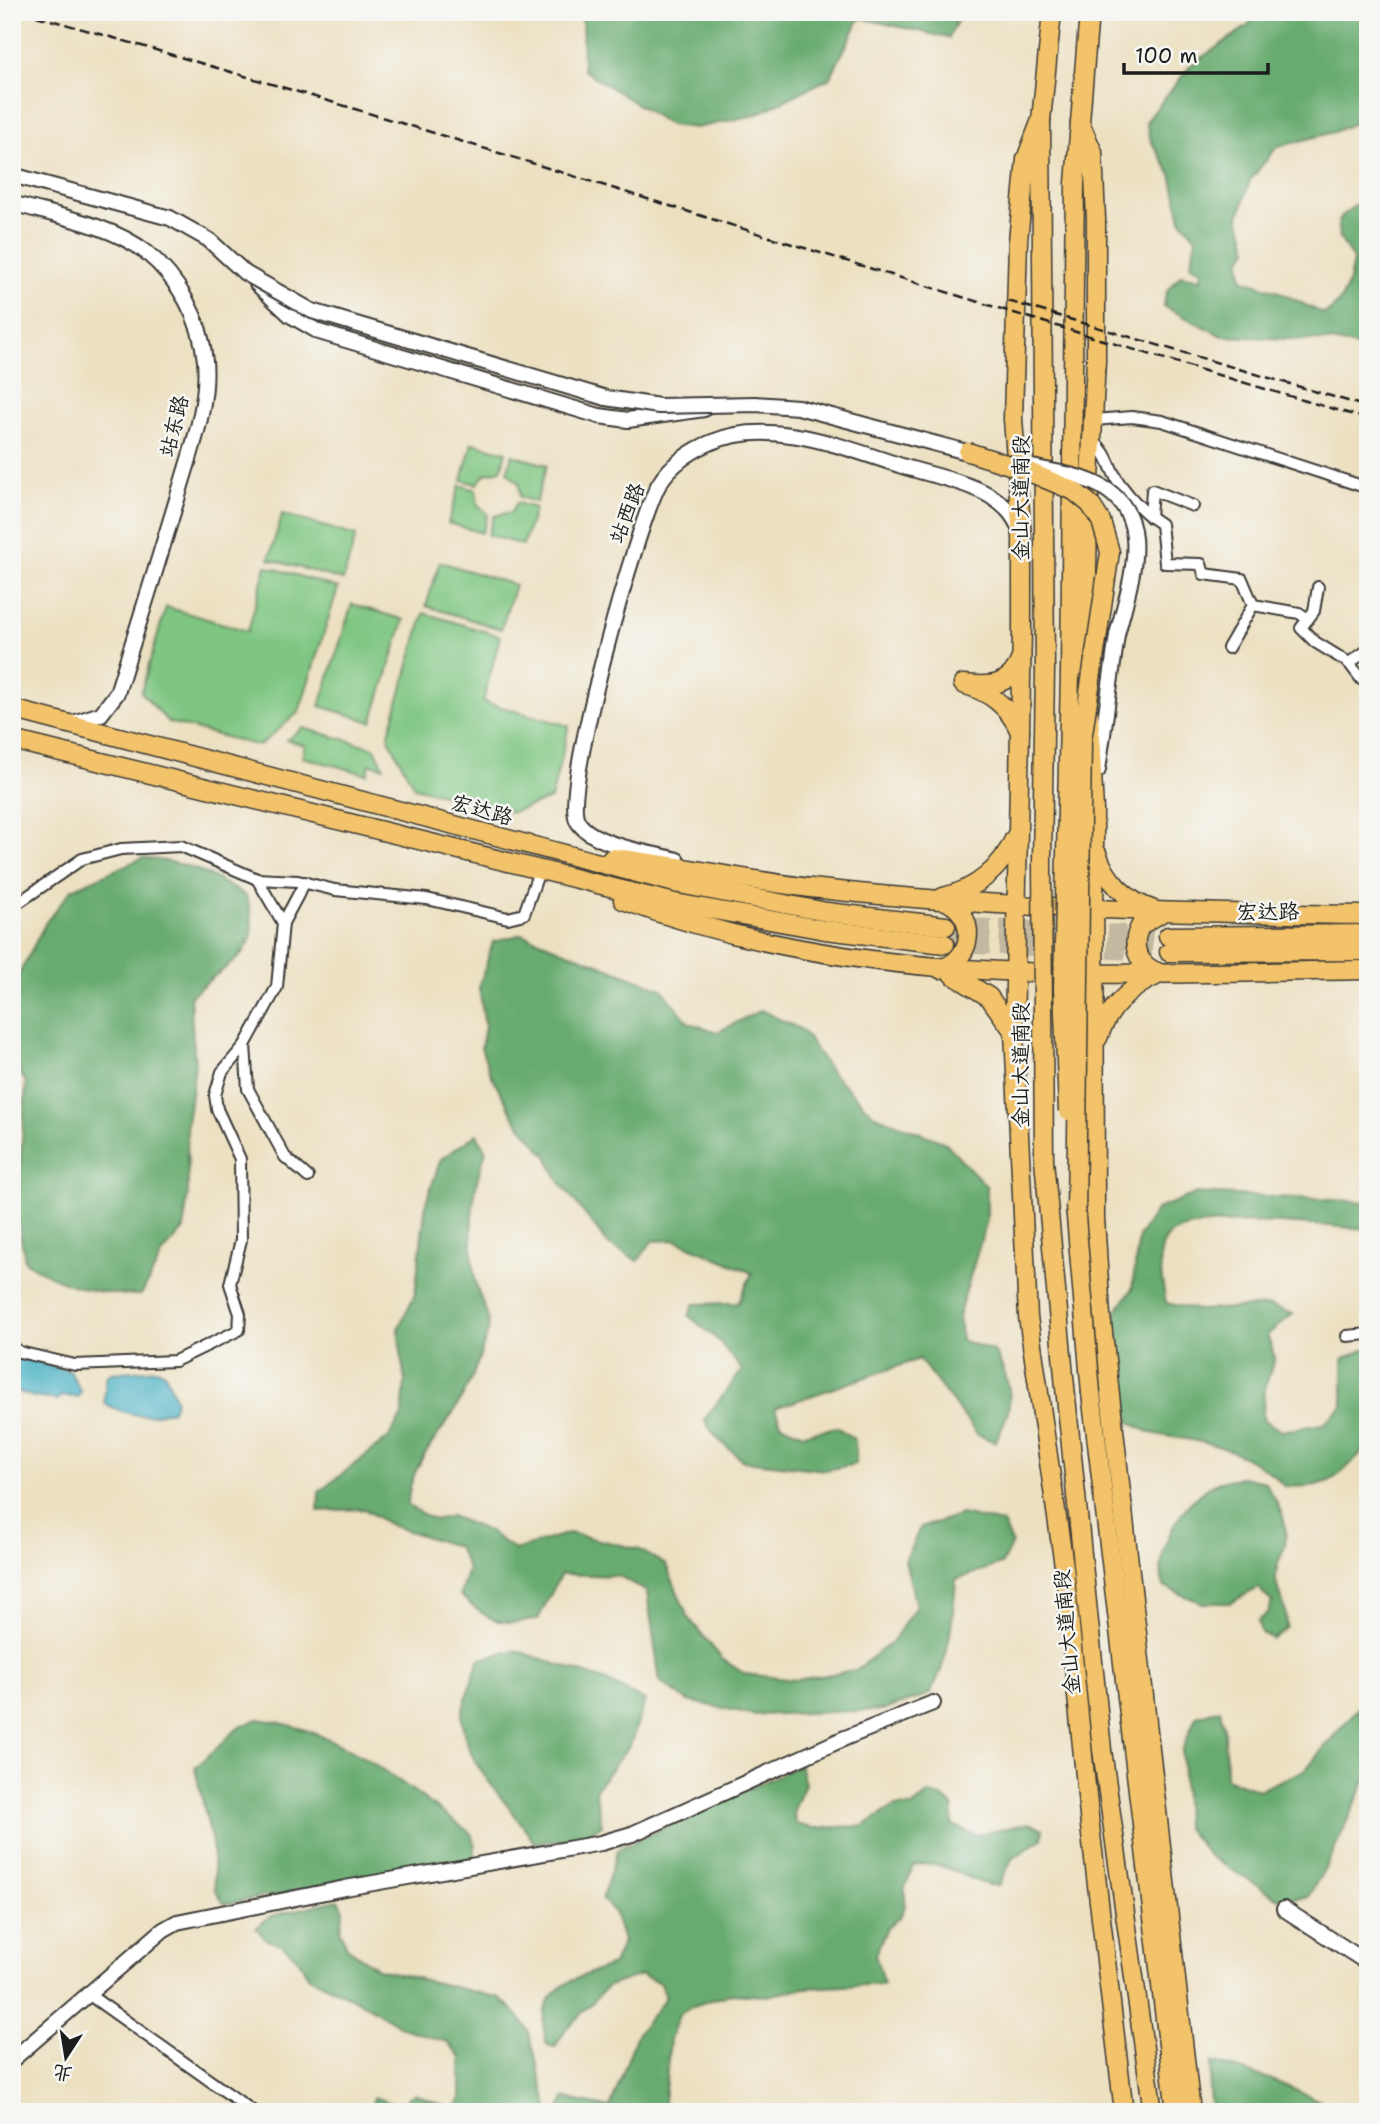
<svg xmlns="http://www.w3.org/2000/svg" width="1380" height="2124" viewBox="0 0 1380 2124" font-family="'Shantell Sans','LXGW WenKai TC',sans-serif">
<rect width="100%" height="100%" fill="#f6f6f2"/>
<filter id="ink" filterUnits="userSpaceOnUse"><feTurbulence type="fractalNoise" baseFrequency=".0143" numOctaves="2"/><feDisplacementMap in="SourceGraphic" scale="14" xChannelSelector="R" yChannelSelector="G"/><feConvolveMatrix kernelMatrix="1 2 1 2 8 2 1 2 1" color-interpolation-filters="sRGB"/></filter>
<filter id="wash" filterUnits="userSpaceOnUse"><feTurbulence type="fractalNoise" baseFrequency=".00686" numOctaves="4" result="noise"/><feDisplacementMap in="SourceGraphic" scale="28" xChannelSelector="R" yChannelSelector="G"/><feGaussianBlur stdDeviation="1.57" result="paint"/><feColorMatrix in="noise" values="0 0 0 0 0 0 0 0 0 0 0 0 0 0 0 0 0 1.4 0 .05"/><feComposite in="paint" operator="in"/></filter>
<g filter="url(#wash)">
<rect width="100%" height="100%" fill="#ece0c1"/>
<g fill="#7fc682" stroke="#4e714f" stroke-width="2">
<polygon points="472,443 506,452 501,470 485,474 477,484 462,480"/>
<polygon points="512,455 547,465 536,502 520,497 519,483 507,472"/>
<polygon points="460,485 476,490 478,505 488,514 482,533 448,523"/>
<polygon points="517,503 535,508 523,545 488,535 494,516 511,512"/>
<polygon points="282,514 356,536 343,580 269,559"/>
<polygon points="440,562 515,585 501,629 426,606"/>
<polygon points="266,566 338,588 299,712 259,746 168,722 141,692 166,607 248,631"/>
<polygon points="352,604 404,620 372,722 320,706"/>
<polygon points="424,613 500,636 483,702 569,726 551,799 512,812 414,787 388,737"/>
<polygon points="303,728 375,748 384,767 370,764 367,774 302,757 305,745 286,740"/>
</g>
<g fill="#67ab70" stroke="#426446" stroke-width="2">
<polygon points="582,12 961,12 949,38 860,18 830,78 755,115 696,128 670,125 583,70"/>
<path d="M1255 12H1368V117L1334 132 1277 147 1250 180 1239 217 1248 249 1240 261 1242 279 1279 292 1324 314C1345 304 1350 281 1353 259 1330 227 1332 217 1368 199V348L1330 341 1222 336 1163 306 1167 291 1181 275 1201 279 1202 270 1191 265 1196 238 1181 220 1171 174 1151 141 1146 122 1191 65 1249 25Z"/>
<path d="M142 858C189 862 206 872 246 896 268 957 226 960 190 997L195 1065 187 1123 188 1191 184 1229 163 1253 141 1295C99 1295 59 1286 25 1261L17 1214 26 1083 12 1058V988L46 922 72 889Z"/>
<path d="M522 934 662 989 689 1023 718 1032 761 1010 802 1030 832 1073 874 1115 946 1143 987 1187V1220L959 1314 961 1340 994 1351C1014 1387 1015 1406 995 1442L978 1435 919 1359 775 1408 781 1424 803 1434 837 1427 855 1440 856 1464 826 1470 743 1461 716 1437 704 1420 742 1370 719 1341 689 1316 694 1304 738 1303 752 1273 676 1240 652 1241 638 1261 608 1244 559 1181 547 1156 516 1120 490 1073 481 1047 485 1027 479 987 493 942Z"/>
<path d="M477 1134 486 1152C470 1192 469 1237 475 1280 477 1295 492 1317 488 1331 481 1355 470 1385 457 1406 439 1438 407 1467 408 1506L434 1520 451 1516 488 1531 515 1550 569 1533 638 1549 666 1565 688 1617 722 1659 745 1674 796 1680 856 1670 892 1642 916 1606 905 1560 920 1528 961 1514 1003 1523 1012 1543 1002 1564 956 1579C953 1618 950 1659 930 1694L884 1710 756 1715 688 1701 660 1682 647 1592 619 1576 561 1574 538 1619C501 1628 486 1620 460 1595L468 1569 458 1547 390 1525 364 1509 318 1511 319 1492 388 1438 402 1416 405 1382 398 1329 415 1294 426 1202 441 1159Z"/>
<path d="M1197 1193 1368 1202V1229C1333 1227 1184 1210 1166 1239 1155 1255 1163 1285 1166 1303L1199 1310 1270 1306 1293 1314 1267 1335 1275 1358 1264 1390 1263 1419 1281 1431 1323 1424 1343 1406V1359L1368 1348V1446C1336 1479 1331 1489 1284 1486 1260 1460 1226 1446 1191 1440 1165 1435 1151 1437 1129 1421L1115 1313 1132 1289 1139 1236 1157 1209Z"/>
<path d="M1242 1477 1265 1482C1277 1502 1291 1524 1284 1548 1280 1559 1275 1567 1276 1580 1278 1597 1287 1604 1287 1627L1273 1639 1261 1633 1258 1621 1268 1613 1272 1602 1258 1588 1230 1603H1202L1164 1587C1152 1551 1182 1500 1215 1484 1223 1480 1234 1479 1242 1477Z"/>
<path d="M515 1650 604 1680 645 1701 631 1743 595 1790 602 1825 580 1838 534 1843C511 1801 468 1773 462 1722 460 1708 475 1674 479 1659Z"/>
<polygon points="1368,1696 1368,1775 1329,1861 1308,1897 1279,1899 1208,1855 1185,1827 1182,1751 1196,1716 1220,1709 1225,1734 1226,1778 1259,1790 1305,1770"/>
<path d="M258 1719C343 1729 403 1786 471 1833L475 1846V1860L224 1904 215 1889 212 1843 195 1768 238 1728Z"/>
<path d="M800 1765 805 1784 794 1810 795 1824 813 1828 863 1826 895 1806 912 1807 929 1794 944 1798 953 1806 952 1825 976 1835 1029 1823 1043 1829 1042 1839 1012 1859 999 1885C975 1889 947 1856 913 1866L905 1888V1906L900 1917 887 1928 875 1955 884 1984 805 1988 767 1996 730 1994 693 2006 679 2015 670 2039 663 2112H565L561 2108 565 2098 610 2108 637 2034 666 1997 660 1983 641 1975 608 1986 567 2028 555 2047 547 2045C531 1989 569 1981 613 1965L623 1941 614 1912 602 1899 618 1849Z"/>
<polygon points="338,1900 344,1909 340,1931 347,1947 378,1969 500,1998 519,2016 529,2032 549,2112 370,2112 374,2097 403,2107 409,2097 415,2094 455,2110 461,2098 461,2057 447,2042 403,2028 364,2004 309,1977 296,1957 282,1945 267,1940 256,1928 271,1916"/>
<polygon points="1212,2062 1270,2079 1345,2112 1211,2112 1209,2090"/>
</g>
<g fill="#46b0c5" stroke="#316670" stroke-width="2">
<polygon points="12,1358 36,1361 70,1371 81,1392 78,1397 60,1396 58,1400 33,1397 12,1389"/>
<path d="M157 1369 165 1373 176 1400 172 1410C147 1419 126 1416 104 1403L106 1377 111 1373Z"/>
</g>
</g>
<g filter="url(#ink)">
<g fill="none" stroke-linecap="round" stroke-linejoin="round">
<g stroke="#c2b9a0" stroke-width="18" stroke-dasharray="18 9" stroke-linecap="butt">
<polyline points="946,926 1168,936"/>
<polyline points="945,944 1169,952"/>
</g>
<g stroke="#3b3935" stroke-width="14">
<g id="minor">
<polyline points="1094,420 1132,417 1162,421 1368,488"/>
<path d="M1093 441C1109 453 1109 469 1120 484 1131 499 1145 514 1161 524L1165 563 1201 564 1204 574 1242 579 1253 605 1228 648"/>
<polyline points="1150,517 1152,490 1193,506"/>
<polyline points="1318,587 1314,611 1301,628 1315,642 1349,663 1368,650"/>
<polyline points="1253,605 1299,613 1308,619"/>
<polyline points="1349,663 1362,680"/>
<polyline points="257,879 283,923"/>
<polyline points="305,882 283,923 277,987 245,1045 248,1089 285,1157 308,1177"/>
<polyline points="12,907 82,859 121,849 181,846 257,879 298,881 335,890 427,899 508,918 524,914 539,871"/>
<polyline points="1347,1336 1368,1334"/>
<polyline points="12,1345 19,1352 75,1365 175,1361 239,1330 240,1314 230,1284 241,1240 240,1159 217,1109 215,1095 222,1072 245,1045"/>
<polyline points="88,1994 254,2112"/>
</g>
</g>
<g stroke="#3b3935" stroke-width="18">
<g id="tertiary">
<path d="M12 203C55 216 110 224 146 252 179 279 201 319 205 361 209 406 190 453 178 496 158 562 138 627 117 693L101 714 73 723"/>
<polyline points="257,284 290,315 319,332 599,416 628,420 704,409"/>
<polyline points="1098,770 1117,635"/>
<path d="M677 860C652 853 589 845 577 820 562 789 638 522 659 484 670 465 692 450 712 442 771 417 845 448 902 466 941 479 1002 485 1019 528"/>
<polyline points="1284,1909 1368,1963"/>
<polyline points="12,2060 163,1930 177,1922 345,1888 601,1843 632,1834 845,1738 933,1703"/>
</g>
</g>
<g stroke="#3b3935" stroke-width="21">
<g id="primary">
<polyline points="1041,120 1026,159 1018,241 1013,419 1022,538 1022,629 1014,1033 1028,1317 1064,1566 1090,1826 1124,2112"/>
<polyline points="1080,123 1093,152 1096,219 1096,361 1088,519 1085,676"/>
<polyline points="1045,670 1041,120 1052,12"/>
<polyline points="1070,673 1075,183 1089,12"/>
<polyline points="12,709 679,884 827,912 946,926"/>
<polyline points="1089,714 1094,810 1095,1218 1101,1315 1191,2112"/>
<path d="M1020 732C1009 706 990 692 963 684 989 687 1011 687 1021 658"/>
<polyline points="12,740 675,903 825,930 945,944"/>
<path d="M1097 853C1106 880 1126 901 1154 910"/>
<path d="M612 858C678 865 744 880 811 888 997 909 1181 913 1368 915"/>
<path d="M943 897C976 890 1002 868 1015 837"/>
<path d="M623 900C864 991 1116 974 1368 970"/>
<polyline points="1168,936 1368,934"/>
<polyline points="1169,952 1368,951"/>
<path d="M940 969C975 959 978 914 944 900"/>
<path d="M1160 973C1138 966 1129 945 1141 925L1160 914"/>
<polyline points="952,974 989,997 1014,1032"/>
<path d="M1098 1038C1108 1009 1127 989 1156 976"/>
<polyline points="1065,1387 1102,1750 1153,2112"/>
<polyline points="1091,1393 1176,2112"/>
</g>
</g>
<use href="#minor" stroke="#fff" stroke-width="10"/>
<use href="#tertiary" stroke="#fff" stroke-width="14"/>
<use href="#primary" stroke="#f2c36a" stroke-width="18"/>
<g stroke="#1c1c1c" stroke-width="2.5" stroke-dasharray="10 5" stroke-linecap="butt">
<path d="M22 12C474 138 918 289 1368 419"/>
<polyline points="1008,301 1368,407"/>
</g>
<g stroke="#3b3935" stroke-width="18" stroke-linecap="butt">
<g id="tertiary-bridge">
<polyline points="12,175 170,218 209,240 245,273 312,311 606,398 659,406 755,404 798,407 978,455"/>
<path d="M1032 467C1052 472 1075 474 1094 483 1159 511 1129 585 1117 635"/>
</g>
</g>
<g stroke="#3b3935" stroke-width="21" stroke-linecap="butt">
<g id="primary-bridge">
<polyline points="968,452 1022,469 1074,491 1090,504 1101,521 1110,552 1082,740 1076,1216"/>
<polyline points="1045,670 1042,862 1044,1160 1065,1387"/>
<polyline points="1068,1111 1063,989 1070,673"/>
<polyline points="1075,1205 1091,1393"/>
</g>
</g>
<use href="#tertiary-bridge" stroke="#fff" stroke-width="14"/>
<use href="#primary-bridge" stroke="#f2c36a" stroke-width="18"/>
</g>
</g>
<g text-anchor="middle" stroke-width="5" stroke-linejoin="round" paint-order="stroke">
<g font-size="21" fill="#1c1c1c" stroke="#f6f6f2">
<text transform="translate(174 426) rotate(-76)" y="7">站东路</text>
<text transform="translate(1021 498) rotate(-90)" y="7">金山大道南段</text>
<text transform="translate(627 513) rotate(-69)" y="7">站西路</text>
<text transform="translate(482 810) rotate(15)" y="7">宏达路</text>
<text transform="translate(1268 912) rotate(-1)" y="7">宏达路</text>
<text transform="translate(1021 1065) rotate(-90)" y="7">金山大道南段</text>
<text transform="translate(1067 1632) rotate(-95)" y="7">金山大道南段</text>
</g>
</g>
<rect width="1380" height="2124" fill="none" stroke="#f6f6f2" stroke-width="42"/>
<g transform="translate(66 2057) rotate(192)" stroke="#f6f6f2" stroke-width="5" paint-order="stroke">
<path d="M0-5L12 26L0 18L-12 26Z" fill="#1c1c1c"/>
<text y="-10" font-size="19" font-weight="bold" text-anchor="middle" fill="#1c1c1c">北</text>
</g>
<path d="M1124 63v10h144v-10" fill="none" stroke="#1c1c1c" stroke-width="3.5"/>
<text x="1135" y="63" font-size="21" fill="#1c1c1c" stroke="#f6f6f2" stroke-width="5" paint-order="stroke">100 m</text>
</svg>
